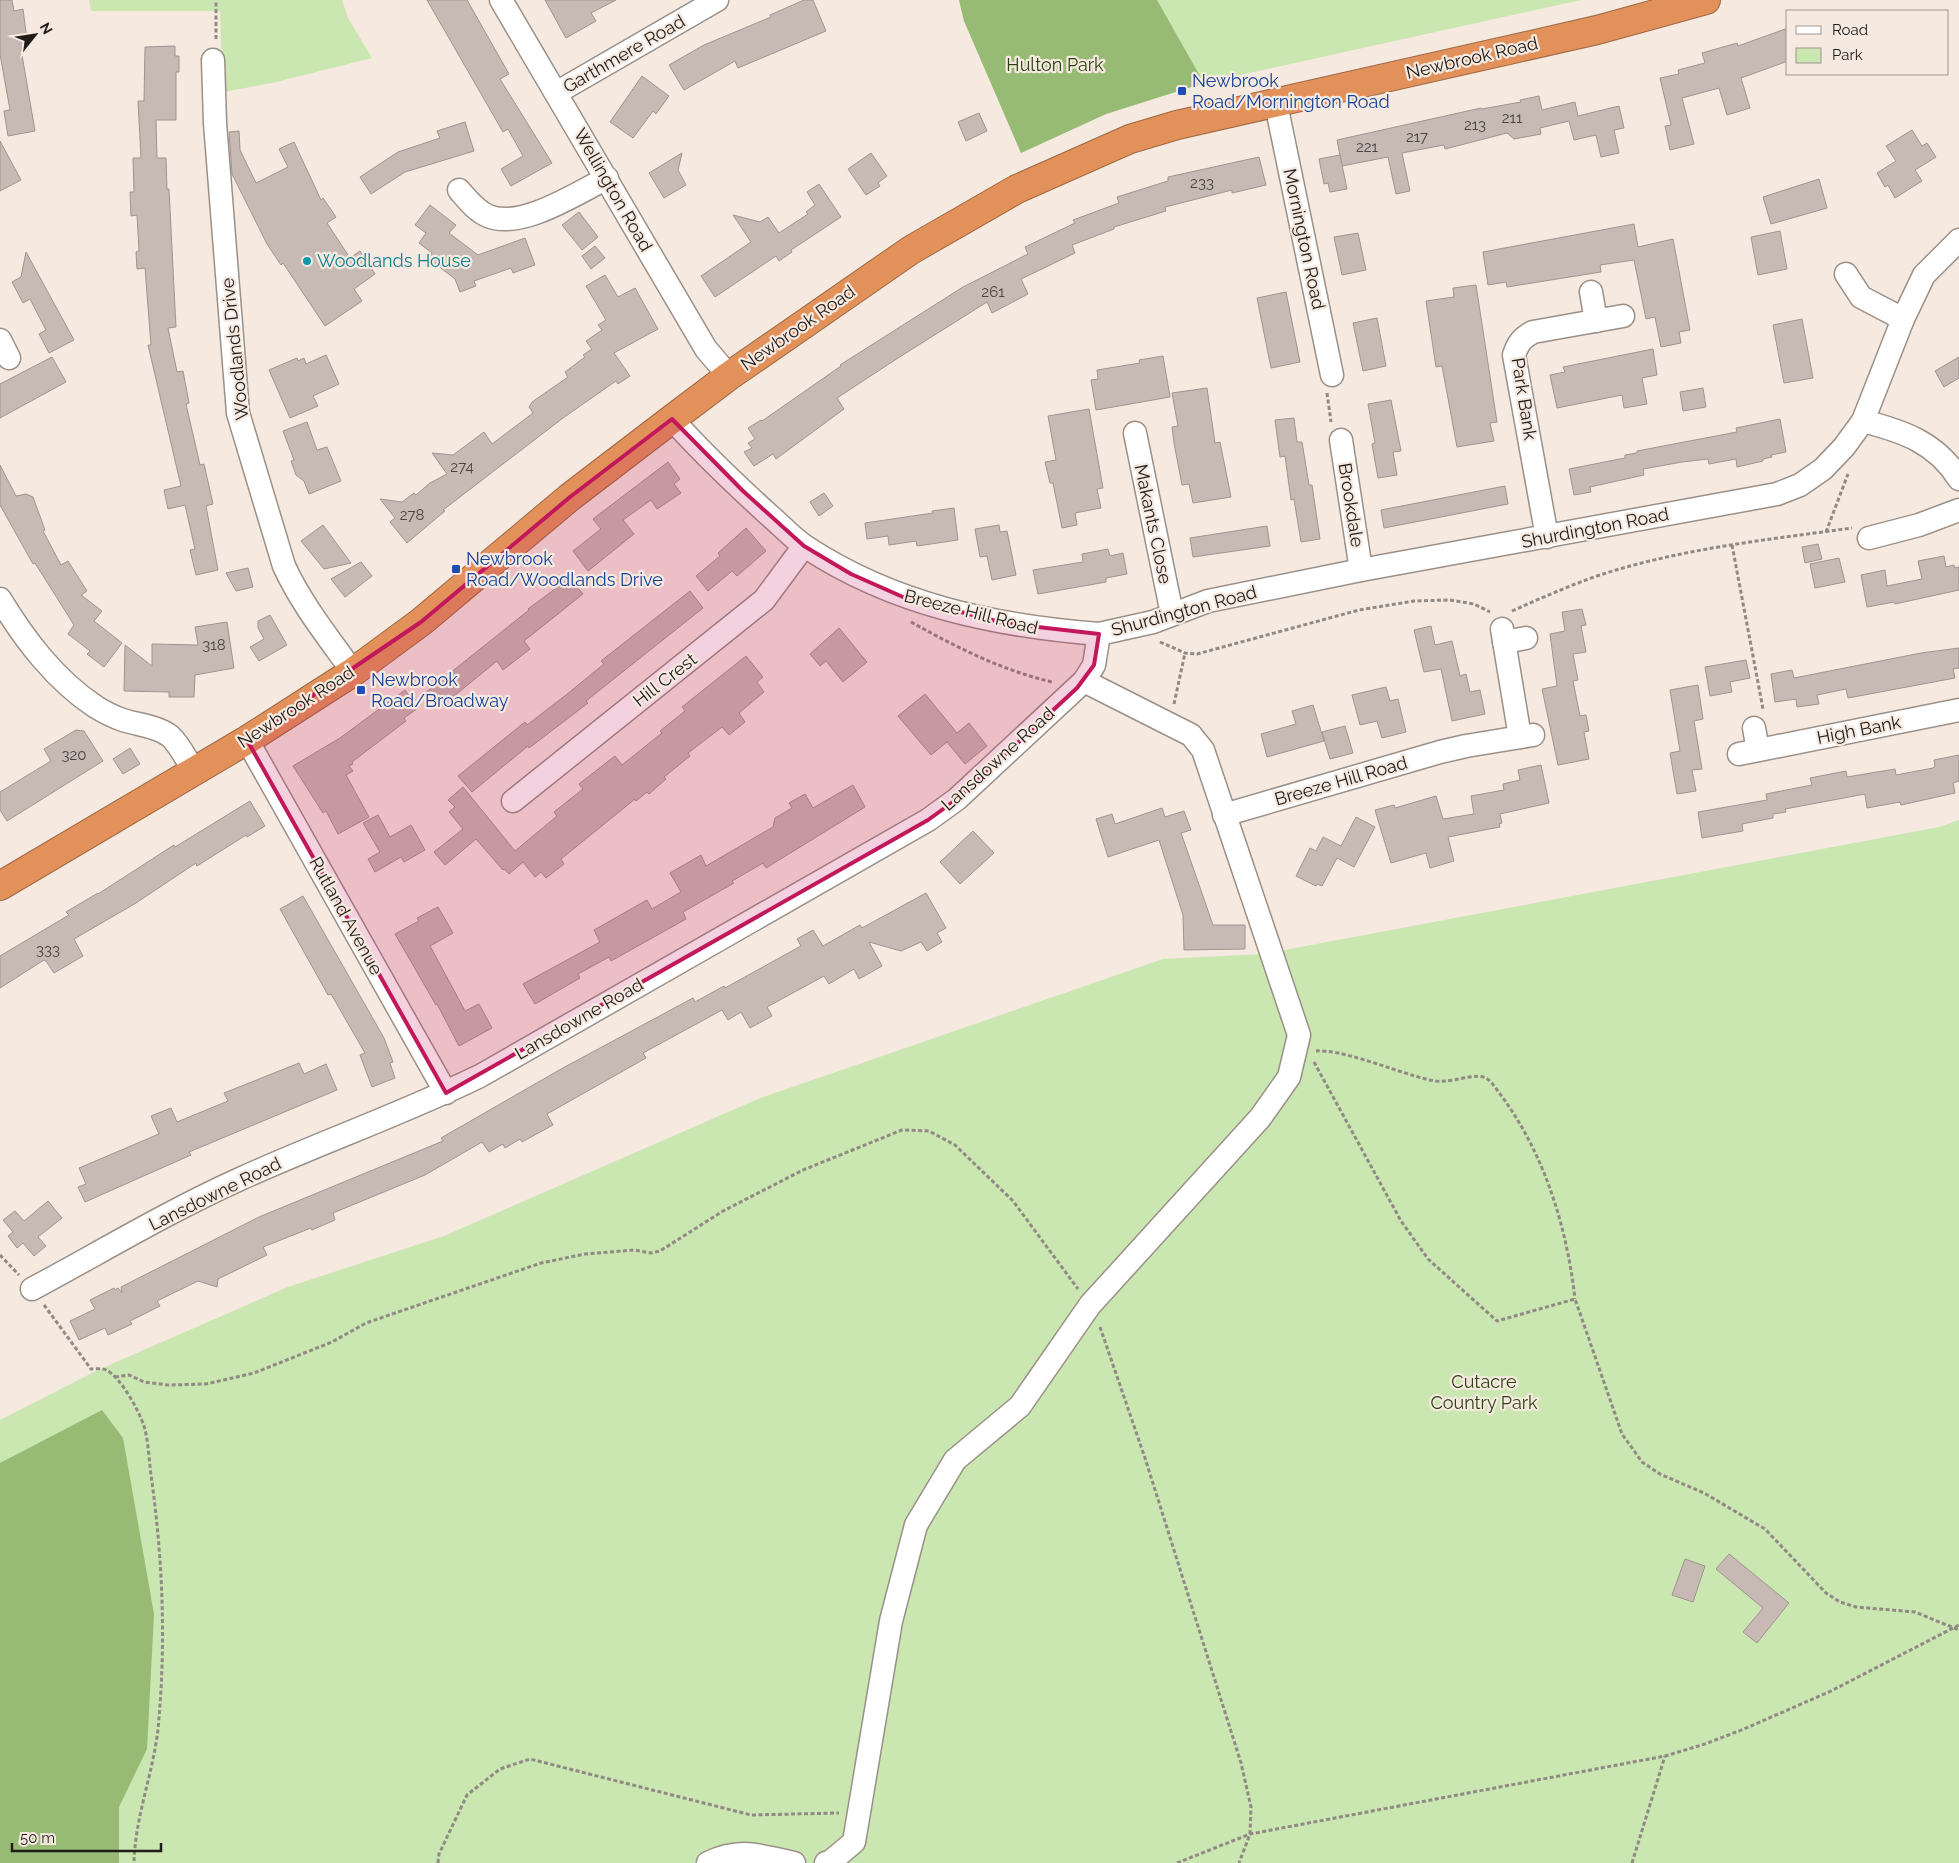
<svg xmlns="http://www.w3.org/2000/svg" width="1959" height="1863" viewBox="0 0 1959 1863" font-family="Raleway,sans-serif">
<rect width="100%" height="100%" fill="#f5e9e0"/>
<g fill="#cae6b1">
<polygon points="89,0 342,0 348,18 372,58 272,83 223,92 220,11 91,11"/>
<polygon points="959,0 1581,0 1204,83 1106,114 1021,153 964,21"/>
<polygon points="1959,820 1959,1863 0,1863 0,1420 98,1370 288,1287 444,1236 758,1099 1163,959 1264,954 1939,827"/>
</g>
<g fill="#97bb75">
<polygon points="959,0 1157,0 1204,83 1106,114 1021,153 964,21"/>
<polygon points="102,1410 123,1438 154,1614 147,1749 119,1807 119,1863 0,1863 0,1463"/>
</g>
<g fill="#c7b9b3" stroke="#a1938e">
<polygon points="0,0 12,0 14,11 23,9 28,48 21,49 35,131 8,136 4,111 10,110 0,54"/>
<polygon points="427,0 467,0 509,74 500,79 552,163 511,186 501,169 523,156 508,129 503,132"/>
<polygon points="545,0 616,0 591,13 596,21 566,38"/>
<polygon points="804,0 813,0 826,31 738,68 735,61 684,90 669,65 704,45 771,17 770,15"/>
<polygon points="1788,28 1788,61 1741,78 1750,108 1727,115 1719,88 1682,98 1694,144 1670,150 1665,126 1671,125 1660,78 1679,74 1678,70 1705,63 1702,53 1737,43 1738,46"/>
<polygon points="175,46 175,56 179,56 179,72 176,72 176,120 156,120 157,158 166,158 167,189 169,189 176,327 168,328 177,372 183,371 189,403 186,404 200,465 204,464 213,504 206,506 218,570 196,575 190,550 195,549 185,505 168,509 164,490 181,486 148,345 151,345 145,268 137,269 136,252 139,251 137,215 131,216 130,192 134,192 133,158 141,158 138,101 144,101 145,47"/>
<polygon points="642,76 669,96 656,114 653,111 633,138 610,122"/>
<polygon points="1539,96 1542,110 1575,102 1578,116 1619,106 1624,128 1614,130 1619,153 1601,157 1596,135 1574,140 1569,121 1540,128 1541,134 1514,139 1507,133 1445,149 1444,145 1402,153 1410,191 1396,194 1388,157 1342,166 1337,140 1481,108 1482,109 1521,102 1520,100"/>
<polygon points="979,113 987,131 966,141 958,122"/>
<polygon points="465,122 474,151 405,172 371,194 360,177 398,152 440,138 437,131"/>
<polygon points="1912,130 1922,146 1927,143 1936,157 1915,170 1922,181 1895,198 1888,185 1885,187 1877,173 1896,161 1886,146"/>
<polygon points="239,131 240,150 256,183 288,167 279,149 294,142 321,200 323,198 336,217 327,223 350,258 360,251 375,274 354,289 362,301 325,326 283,263 281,265 267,244 232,174 229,132"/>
<polygon points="0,141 21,180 0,191"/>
<polygon points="682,153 678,170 686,185 664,198 649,173"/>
<polygon points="871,153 887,176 878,183 880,186 866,195 848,169"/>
<polygon points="1340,155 1347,189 1330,192 1328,183 1324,184 1319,159"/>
<polygon points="1259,157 1266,185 1232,193 1232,190 1165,207 1166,211 1114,227 1114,229 1072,245 1075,253 1021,279 1028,294 992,313 987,302 898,358 837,398 844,409 776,459 773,454 754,466 744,452 752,448 748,443 755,439 748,428 761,420 762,421 841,366 840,365 963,287 1028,254 1025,247 1075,223 1073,220 1119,203 1117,197 1168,181 1168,177"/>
<polygon points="1819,179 1827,208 1771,224 1763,197"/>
<polygon points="819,184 841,217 791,250 792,252 779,261 776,256 715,297 701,276 751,242 733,215 760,222 768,217 779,233 808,214 806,212 815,205 807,192"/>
<polygon points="430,205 456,225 449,233 478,255 525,238 535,265 513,273 511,268 474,281 476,286 460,292 455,279 428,258 432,253 419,243 426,233 415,225"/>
<polygon points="579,212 598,237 582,250 562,225"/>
<polygon points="1634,224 1638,247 1673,239 1690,330 1679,332 1681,343 1661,347 1655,317 1646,319 1634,260 1600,265 1601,272 1507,287 1506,282 1488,285 1483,252"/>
<polygon points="1780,231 1787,269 1758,275 1751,237"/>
<polygon points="1358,233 1366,270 1342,275 1334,237"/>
<polygon points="595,246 605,258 591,269 582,256"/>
<polygon points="26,252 74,340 49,353 39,334 46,330 30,299 23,303 12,282 21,277"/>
<polygon points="605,275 618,297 635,288 658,329 614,353 630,376 618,384 616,381 563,418 443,510 445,511 407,543 390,522 395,518 380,499 402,502 414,493 416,495 430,483 447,474 432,453 453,455 484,432 492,444 533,413 529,407 532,402 568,377 565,372 585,357 583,355 592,349 586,341 602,330 598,325 606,320 586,286"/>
<polygon points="1476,285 1497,422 1490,423 1494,441 1457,447 1442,366 1436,367 1426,301 1454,297 1453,288"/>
<polygon points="1286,292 1300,362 1271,368 1257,298"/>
<polygon points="1377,318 1386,366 1363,371 1353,323"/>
<polygon points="1802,319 1813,378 1784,383 1773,325"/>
<polygon points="1653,349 1657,375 1642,378 1647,404 1624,408 1622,395 1557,408 1550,375 1565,372 1563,367"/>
<polygon points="326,355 339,384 313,396 318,406 290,418 269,370 297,358 298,361 304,358 306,364"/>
<polygon points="1163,356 1170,397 1096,410 1091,380 1098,379 1097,370 1140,363 1139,360"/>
<polygon points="52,357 66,382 0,418 0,384"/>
<polygon points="1959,357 1959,378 1944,387 1935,371"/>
<polygon points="1207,388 1215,443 1220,442 1231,497 1193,503 1189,484 1182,485 1174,443 1172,427 1178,426 1172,393"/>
<polygon points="1703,388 1706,407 1683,411 1680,392"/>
<polygon points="1391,400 1401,451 1393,452 1397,475 1378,478 1372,444 1375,443 1368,404"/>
<polygon points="1089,409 1103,488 1097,489 1101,508 1075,513 1077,525 1062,528 1053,483 1050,483 1045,462 1056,460 1048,416"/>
<polygon points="1294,418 1297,442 1302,442 1309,485 1312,485 1320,539 1301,542 1294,499 1291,500 1285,456 1280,457 1275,420"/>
<polygon points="1780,419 1786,452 1771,455 1772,457 1763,459 1763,461 1737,467 1736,459 1709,464 1708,459 1682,462 1643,469 1644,475 1590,487 1591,492 1574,495 1569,469 1625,458 1625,455 1637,453 1637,451 1737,432 1736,428"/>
<polygon points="307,422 317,450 327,447 341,481 309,494 304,481 296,475 291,461 294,460 283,431"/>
<polygon points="668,462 680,479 674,484 681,493 657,509 651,500 623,520 634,534 588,571 573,551 601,529 593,519"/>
<polygon points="0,465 16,496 26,494 33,497 45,530 43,531 61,565 68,561 87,591 81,595 102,611 94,621 122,643 104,667 87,654 90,651 68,634 74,625 35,563 33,564 0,505"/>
<polygon points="1505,486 1508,504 1384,528 1381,510"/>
<polygon points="824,493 833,506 819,516 810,502"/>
<polygon points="954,508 958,540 917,546 916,541 889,545 888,536 867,539 865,523 933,513 932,511"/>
<polygon points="323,525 351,563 324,569 301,541"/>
<polygon points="999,525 1000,532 1007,531 1016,575 992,580 987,556 980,557 975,529"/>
<polygon points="1267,526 1270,546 1193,557 1190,538"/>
<polygon points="746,528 766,551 737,576 732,571 708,591 696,576 720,556 718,553"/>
<polygon points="1818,544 1822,559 1805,563 1802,547"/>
<polygon points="1108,549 1110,556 1123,553 1127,574 1106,578 1106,582 1038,594 1033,570 1083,562 1082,554"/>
<polygon points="1944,556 1946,567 1954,565 1955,568 1959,567 1959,590 1895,604 1894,602 1867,607 1861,575 1885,570 1887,586 1922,579 1918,561"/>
<polygon points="1839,558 1845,582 1815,588 1810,564"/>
<polygon points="361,562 372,576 345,597 331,579"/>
<polygon points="248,568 253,587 236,591 226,573"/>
<polygon points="570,578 583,594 524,641 530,649 503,670 497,661 438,709 425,693 529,610 528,609"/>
<polygon points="690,591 703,608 586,701 588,703 529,748 528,746 472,792 458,776 525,722 527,725 566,695 604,664 601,661"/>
<polygon points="1582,609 1586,625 1581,626 1586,652 1573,654 1578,680 1573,681 1580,716 1586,715 1589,731 1584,732 1589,759 1558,765 1542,689 1557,686 1550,634 1565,631 1562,612"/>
<polygon points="270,615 287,645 259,661 250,647 264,639 258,628 258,621"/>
<polygon points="227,622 234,668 195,675 194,697 169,697 169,692 124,691 125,645 152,666 152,644 198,645 195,627"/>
<polygon points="1431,626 1435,645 1452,641 1460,676 1466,674 1470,692 1480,690 1485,714 1452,721 1441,669 1424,672 1414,630"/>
<polygon points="839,628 867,662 843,682 826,661 820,666 810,654"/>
<polygon points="1959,648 1959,668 1953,669 1955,678 1848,698 1846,689 1817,695 1819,704 1797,707 1796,699 1775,702 1771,674 1792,670 1794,678 1921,653"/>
<polygon points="746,656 763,677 757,682 764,692 739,713 745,722 729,735 722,727 688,753 690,756 664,777 666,779 649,794 647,792 636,801 635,799 561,859 564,864 546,878 541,872 535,877 523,862 509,874 504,869 503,870 476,839 445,865 434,852 463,829 449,812 455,807 448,800 463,787 515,851 557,816 554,812 583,789 579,784 615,756 622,765 662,733 660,731 685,711 682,707"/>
<polygon points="1746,660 1750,678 1730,682 1732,692 1710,696 1705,667"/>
<polygon points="1698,685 1703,719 1694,721 1702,769 1692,770 1696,791 1677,794 1670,753 1680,751 1670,690"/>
<polygon points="1386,687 1390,701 1398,699 1406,732 1382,738 1377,721 1360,725 1352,695"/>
<polygon points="405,690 418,708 404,718 406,721 352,762 353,764 349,766 353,771 346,775 369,817 338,834 326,811 323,813 293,766 340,738"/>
<polygon points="925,694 957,733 969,723 987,746 965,764 947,742 931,755 898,716"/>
<polygon points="1313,705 1324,741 1267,757 1261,734 1296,724 1292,711"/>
<polygon points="1345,726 1353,753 1330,759 1322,732"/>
<polygon points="76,730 84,731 103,761 7,821 0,810 0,792 51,761 44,749"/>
<polygon points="130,748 140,764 123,774 113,759"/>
<polygon points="1959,755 1959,781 1953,783 1955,793 1901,805 1900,802 1867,808 1865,794 1785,809 1786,812 1773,814 1773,818 1742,824 1743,831 1702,838 1698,812 1767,800 1766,794 1812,785 1810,778 1846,771 1847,777 1895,769 1896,775 1933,768 1935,766 1934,760"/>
<polygon points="1541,765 1549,803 1500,814 1502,823 1499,824 1500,827 1448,837 1454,861 1430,868 1426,853 1391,863 1375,810 1394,805 1395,808 1436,796 1443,819 1474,814 1471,796 1504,790 1503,784 1520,780 1518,770"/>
<polygon points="853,785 865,807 766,868 763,863 732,881 734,883 683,912 686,919 611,961 609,957 578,974 580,978 535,1004 523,984 600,942 594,930 647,900 652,909 681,892 670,873 701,855 706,866 773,827 775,818 792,808 789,803 805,794 813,808"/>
<polygon points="250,801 265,826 247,837 246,835 197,866 196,863 136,903 74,939 83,956 54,973 46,961 44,960 0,988 0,956 69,915 66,912 98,893 98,894 174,845 175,847"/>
<polygon points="1162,808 1165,817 1184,811 1191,830 1181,833 1213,925 1245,925 1245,949 1184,950 1183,915 1159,840 1108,857 1096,819 1112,814 1115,824"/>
<polygon points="378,815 390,837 411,825 425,850 404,862 401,857 375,872 368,859 380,852 363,823"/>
<polygon points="1356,817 1375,827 1354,867 1337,858 1322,886 1317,884 1316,886 1296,876 1310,848 1316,851 1323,837 1341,846"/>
<polygon points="973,831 994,853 960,884 940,862"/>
<polygon points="926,893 946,928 937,933 942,942 927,951 921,942 901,951 869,942 882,966 859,979 854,969 829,984 824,976 767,1007 772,1016 750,1028 741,1012 728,1020 722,1010 643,1053 646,1058 547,1114 553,1125 522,1142 520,1139 505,1148 503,1144 489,1152 482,1142 425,1175 333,1213 335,1220 312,1230 311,1228 263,1247 267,1255 218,1279 217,1287 198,1281 157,1301 160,1306 130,1321 132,1324 108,1335 105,1328 79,1340 70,1321 95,1309 90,1300 114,1288 115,1290 118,1288 122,1293 121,1287 259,1217 443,1141 441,1138 561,1069 693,998 695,1002 724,986 725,988 801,946 797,939 813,930 823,946 860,925 862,928"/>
<polygon points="303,896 384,1038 393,1062 390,1063 395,1078 372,1087 360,1055 365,1053 331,994 328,995 280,909"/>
<polygon points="438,907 453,933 430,946 465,1011 479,1004 492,1028 459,1046 437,1004 436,1005 395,934 419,921 417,918"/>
<polygon points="299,1063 304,1074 326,1064 337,1090 189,1152 191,1155 85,1202 78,1187 86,1184 79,1168 159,1134 151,1116 171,1108 177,1122 228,1101 224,1093"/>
<polygon points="48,1201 62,1218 38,1237 46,1246 34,1256 23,1243 17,1248 8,1236 13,1232 3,1220 15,1211 24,1221"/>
<polygon points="1729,1554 1789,1603 1757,1643 1743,1632 1763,1608 1716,1569"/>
<polygon points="1685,1559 1705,1566 1693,1602 1672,1595"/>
</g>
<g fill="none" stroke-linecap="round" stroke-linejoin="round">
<g stroke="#9b9088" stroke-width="25">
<g id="minor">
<polyline points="501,0 706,349 729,376"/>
<path d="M213 60 215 123 238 413 284 566C302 605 328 637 353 672"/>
<polyline points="556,93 717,0"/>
<polyline points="1276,104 1332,375"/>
<path d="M459 190C467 199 476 211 488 216 521 230 577 193 607 178"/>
<polyline points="1846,274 1861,297 1903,319"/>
<polyline points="1591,292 1596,321"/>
<polyline points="0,340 9,358"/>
<path d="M672 419C702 453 735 484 769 515 781 525 792 538 806 547 894 605 996 626 1099 634L1094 665 1084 681 1191 735 1203 750 1299 1035 1289 1077 1260 1118 1090 1305 1020 1406 955 1460 916 1525 891 1621 854 1842 830 1862 826 1863"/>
<path d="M1863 421C1902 431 1936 442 1959 479"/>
<polyline points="1135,433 1172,614"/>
<polyline points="1341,440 1361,570"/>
<path d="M1547 537 1514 355C1518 343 1522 338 1533 332L1623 316"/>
<polyline points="1869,538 1919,525 1959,510"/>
<path d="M0 599C25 640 55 680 96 707 104 712 114 717 123 720 138 725 157 726 170 736 180 745 186 759 194 771"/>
<polyline points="1502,629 1520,737"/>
<polyline points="1099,634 1153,622 1208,601 1361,570 1777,494 1800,485 1823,469 1844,447 1863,421 1903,319 1924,275 1959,240"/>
<polyline points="1504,642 1526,638"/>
<polyline points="1754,728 1758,750"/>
<polyline points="247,740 446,1093"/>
<polyline points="1739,754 1959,710"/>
<polyline points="513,801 764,600 804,546"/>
<polyline points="1224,815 1440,752 1466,746 1533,735"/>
<path d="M32 1289C101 1252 169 1211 240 1179 319 1143 402 1114 480 1076L928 820 957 799 1084 681"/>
<path d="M708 1863C741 1847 760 1856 794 1863"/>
</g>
</g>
<g stroke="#9e6843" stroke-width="30">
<polyline id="highway" points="0,886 247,740 353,672 421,622 570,497 672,419 729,376 911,250 1017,189 1130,139 1177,125 1597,30 1706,0"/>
</g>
<g stroke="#918983" stroke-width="3" stroke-dasharray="4 2.5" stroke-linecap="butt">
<polyline points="216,39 216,0"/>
<polyline points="1327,393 1331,422"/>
<polyline points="1826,532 1848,474"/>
<polyline points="1732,545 1763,709"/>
<path d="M1512 611C1539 599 1566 587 1594 577 1677 549 1765 540 1852 528"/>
<path d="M911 622C956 647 1001 670 1052 682"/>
<polyline points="1160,642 1185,653 1197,654 1359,610 1414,601 1450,600 1474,604 1490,612"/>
<polyline points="1174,704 1185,653"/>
<path d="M1316 1051C1340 1049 1390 1069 1415 1076 1425 1079 1434 1082 1445 1081 1457 1081 1474 1073 1486 1078 1493 1082 1498 1092 1503 1098 1545 1156 1567 1228 1575 1299"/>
<polyline points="1314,1062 1401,1221 1428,1259 1497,1321 1575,1299 1622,1434 1642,1462 1660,1474 1704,1493 1765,1529 1826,1593 1840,1602 1856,1607 1915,1612 1959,1630"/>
<polyline points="0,1255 19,1275"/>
<path d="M44 1305 91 1369C95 1369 102 1368 106 1370 121 1377 139 1411 144 1426 149 1443 149 1464 152 1482 163 1564 166 1646 158 1729 153 1774 135 1817 134 1863"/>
<polyline points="1100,1327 1145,1458 1241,1763 1251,1807 1250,1834 1239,1863"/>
<polyline points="115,1377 129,1375 144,1382 168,1385 206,1384 254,1373 332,1342 366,1323 541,1263 585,1254 634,1250 651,1253 660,1251 723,1211 803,1170 902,1130 929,1131 955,1145 1013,1201 1078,1289"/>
<polyline points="438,1863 439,1854 467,1795 500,1769 530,1759 751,1815 839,1813"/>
<polyline points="1177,1863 1250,1834 1665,1756 1705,1744 1744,1729 1831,1691 1959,1625"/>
<polyline points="1632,1863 1665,1756"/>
</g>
<use href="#minor" stroke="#fff" stroke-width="22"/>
<use href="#highway" stroke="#e2915a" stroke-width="28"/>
</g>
<path fill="#c2185b" fill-opacity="0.2" stroke="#c2185b" stroke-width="4" stroke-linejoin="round" d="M672 419 743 491 804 546 851 574 903 597 1004 623 1099 634 1094 665 1077 688 957 799 928 820 446 1093 247 740 421 622 570 497Z"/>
<g fill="#1a4fb4" stroke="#f5e9e0" stroke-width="2">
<rect x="1177" y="86" width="10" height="10" rx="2.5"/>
<rect x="451" y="564" width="10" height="10" rx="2.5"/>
<rect x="356" y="685" width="10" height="10" rx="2.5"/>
</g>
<circle fill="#0f9aa8" stroke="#f5e9e0" stroke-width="2" cx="307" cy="261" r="5"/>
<g text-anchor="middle" stroke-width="4.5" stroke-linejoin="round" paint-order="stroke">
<g font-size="15" fill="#4a4340">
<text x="1512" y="123">211</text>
<text x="1475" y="130">213</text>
<text x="1417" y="142">217</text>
<text x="1367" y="152">221</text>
<text x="1202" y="188">233</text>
<text x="993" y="297">261</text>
<text x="462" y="472">274</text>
<text x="412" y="520">278</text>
<text x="214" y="650">318</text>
<text x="74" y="760">320</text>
<text x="48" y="955">333</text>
</g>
<g font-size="18" fill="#201c19" stroke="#f5e9e0">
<text transform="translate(624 54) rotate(-30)" y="6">Garthmere Road</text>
<text transform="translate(1472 58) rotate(-13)" y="6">Newbrook Road</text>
<text transform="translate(613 190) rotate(60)" y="6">Wellington Road</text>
<text transform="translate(1304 239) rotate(78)" y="6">Mornington Road</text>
<text transform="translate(798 328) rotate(-35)" y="6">Newbrook Road</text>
<text transform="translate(235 349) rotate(-96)" y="6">Woodlands Drive</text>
<text transform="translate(1524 399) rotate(81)" y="6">Park Bank</text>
<text transform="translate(1351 505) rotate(81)" y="6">Brookdale</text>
<text transform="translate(1153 524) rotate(78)" y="6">Makants Close</text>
<text transform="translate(1595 528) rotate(-11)" y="6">Shurdington Road</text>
<text transform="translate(1184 611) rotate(-15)" y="6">Shurdington Road</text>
<text transform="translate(971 612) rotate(14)" y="6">Breeze Hill Road</text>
<text transform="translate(665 680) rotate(-38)" y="6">Hill Crest</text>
<text transform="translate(296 707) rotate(-33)" y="6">Newbrook Road</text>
<text transform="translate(1859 730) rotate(-11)" y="6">High Bank</text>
<text transform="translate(998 759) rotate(-42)" y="6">Lansdowne Road</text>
<text transform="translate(1341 781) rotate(-16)" y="6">Breeze Hill Road</text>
<text transform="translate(346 916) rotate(61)" y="6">Rutland Avenue</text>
<text transform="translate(579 1019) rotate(-30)" y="6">Lansdowne Road</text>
<text transform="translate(215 1194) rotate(-26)" y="6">Lansdowne Road</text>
</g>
<g font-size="18" fill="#2c4311" stroke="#f5e9e0">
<text x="1055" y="71">Hulton Park</text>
<text x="1484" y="1388">Cutacre<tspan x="1484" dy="21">Country Park</tspan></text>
</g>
<g font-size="18" fill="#164399" stroke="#f5e9e0" text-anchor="start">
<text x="1192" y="87">Newbrook<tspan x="1192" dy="21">Road/Mornington Road</tspan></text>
<text x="466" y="565">Newbrook<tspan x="466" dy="21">Road/Woodlands Drive</tspan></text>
<text x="371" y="686">Newbrook<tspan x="371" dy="21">Road/Broadway</tspan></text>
</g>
<g font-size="18" fill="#0d838f" stroke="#f5e9e0" text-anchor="start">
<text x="317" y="267">Woodlands House</text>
</g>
</g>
<rect x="1786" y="10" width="162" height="65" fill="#f5e9e0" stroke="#a09790"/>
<rect x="1796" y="26" width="25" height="8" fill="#ffffff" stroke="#a09790"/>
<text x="1832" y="35" font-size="15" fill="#201c19">Road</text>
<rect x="1796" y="48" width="25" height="15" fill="#cae6b1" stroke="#a09790"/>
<text x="1832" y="60" font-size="15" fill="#201c19">Park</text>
<g transform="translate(35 35) rotate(60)" stroke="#f5e9e0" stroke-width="4" paint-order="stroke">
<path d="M0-4L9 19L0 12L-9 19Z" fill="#201c19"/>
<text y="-8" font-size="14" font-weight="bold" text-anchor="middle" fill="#201c19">N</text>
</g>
<path d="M12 1843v8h149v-8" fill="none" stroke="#201c19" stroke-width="2.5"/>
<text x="20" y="1843" font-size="15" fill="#201c19" stroke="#f5e9e0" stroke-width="4" paint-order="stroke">50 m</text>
</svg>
